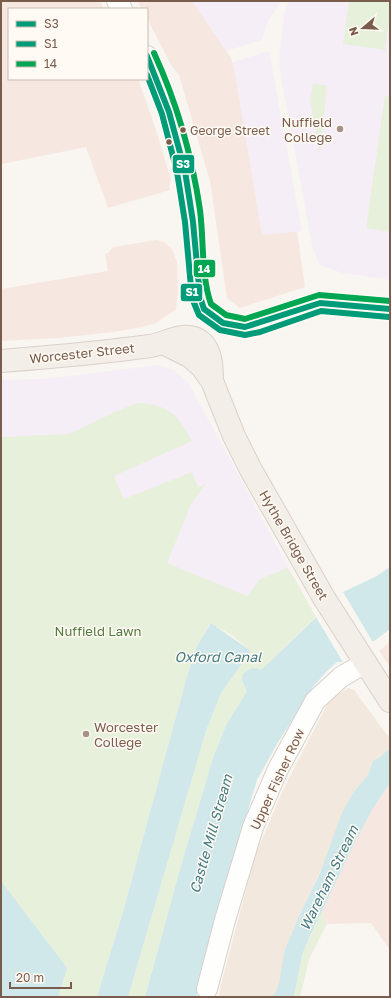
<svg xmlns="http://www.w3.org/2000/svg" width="391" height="998" viewBox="0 0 391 998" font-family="'Golos Text',sans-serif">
<rect width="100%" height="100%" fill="#f9f5f0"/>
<polygon fill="#f2e8de" points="348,688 354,690 390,739 390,748 380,757 373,761 368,775 362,783 300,914 285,949 283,966 279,983 275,994 271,997 219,997 221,985 255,856 260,844 283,790 329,701"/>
<g fill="#f6e8e1">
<polygon points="1,1 100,1 104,9 9,9 9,79 138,79 156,130 171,180 169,186 170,190 108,208 86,147 1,164"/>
<polygon points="137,1 192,1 230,56 297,231 305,287 240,308 227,298 210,181 179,75 171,65 147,18 147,9 142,9"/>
<polygon points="156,240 164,242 171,248 177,261 178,291 176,309 172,312 156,323 142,327 114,332 58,338 1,341 1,289 108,271 105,254 108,253 113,247"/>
<polygon points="390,642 390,667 379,651"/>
<polygon points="390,783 390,950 371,923 327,924 322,911 356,840 372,810"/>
</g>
<g fill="#f6eef6">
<polygon points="192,1 282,1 268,21 262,40 226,51"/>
<polygon points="289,1 390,1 390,280 342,273 320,265 313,250 281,77 279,57 284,16 287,4"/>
<polygon points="269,51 302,231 262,235 233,62"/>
<polygon points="158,365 174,370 188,382 292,574 240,608 232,635 211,623 97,997 1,997 1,380 46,379"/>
</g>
<g fill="#e7f0db">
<polygon points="349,1 390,1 390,12 385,50 343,44"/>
<polygon points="313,83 327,86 320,155 310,102"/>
<polygon points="385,96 390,97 390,201 389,212 390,212 390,232 366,228"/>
<path d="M136 403C169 405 177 413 192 441L114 476 124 499 192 472 198 487 206 484 191 504 167 563 247 596 260 579 287 568 292 574 316 617 261 670 242 681 247 691 226 725 213 758 182 862 145 997H128L206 731 221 693 251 651 232 635 210 623 196 648 186 680 123 912 97 997H58L66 968 1 881V437L69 434 115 412Z"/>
<polygon points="322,911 327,924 309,959 300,997 294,997 302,955"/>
</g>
<g fill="#d0e8ea">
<path d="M390 567V629L346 662H337L326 672 313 687 277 744 257 780 242 830 219 919 196 997H145L182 862 213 758 226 725 247 691 242 681 243 674C250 668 253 666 261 670L343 592 375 577Z"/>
<polygon points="211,623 251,651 221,693 206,731 128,997 97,997 123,912 186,680 196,648"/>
<polygon points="390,748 390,783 372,810 356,840 311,934 302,955 294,997 271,997 275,994 279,983 285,949 300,914 320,873 342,813 353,793 368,775 373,761 380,757"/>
<polygon points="1,881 67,968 58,997 1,997"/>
</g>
<polygon fill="#f9f5f0" points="343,592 374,644 347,664 344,664 316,617"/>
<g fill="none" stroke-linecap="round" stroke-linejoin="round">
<g stroke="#d7d1cb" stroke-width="22">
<g id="minor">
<polyline points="117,1 122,9"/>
<path d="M147 56C170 104 184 157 192 211 196 239 196 268 200 297L204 309 217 319 223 323 245 327 257 324 320 303 390 309"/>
<polyline points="207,989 225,920 253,827 278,769 315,701 341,677 365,663"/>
</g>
</g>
<g stroke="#dad1cc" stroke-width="24">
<g id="major">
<polyline points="163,343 191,357 202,367 212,381 234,436 251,470 324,598 390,701"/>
<path d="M1 361C51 357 100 353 150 346 165 344 179 333 194 338 211 344 212 365 212 380"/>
</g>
</g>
<use href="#minor" stroke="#fefefd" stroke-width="20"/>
<use href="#major" stroke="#f3eee8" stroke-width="22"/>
<g stroke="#fffaf3" stroke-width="9">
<polyline id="bus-1" points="147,56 169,112 185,171 193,222 200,297 204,309 223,323 245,327 320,303 390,309"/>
</g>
<g stroke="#fffaf3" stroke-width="9">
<polyline id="bus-2" points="147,75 162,114 177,172 185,222 192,298 199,315 220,330 245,335 260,332 321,311 389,317"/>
</g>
<g stroke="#fffaf3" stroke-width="9">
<path id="bus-3" d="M154 53C177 103 192 156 200 210 204 241 201 276 211 304L226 315 245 319 319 295 390 301"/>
</g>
<use href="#bus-1" stroke="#009b79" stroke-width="6"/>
<use href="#bus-2" stroke="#009b79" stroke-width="6"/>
<use href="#bus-3" stroke="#00a651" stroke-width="6"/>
</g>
<g fill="#a69286" stroke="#fffaf3" stroke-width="1.5">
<circle cx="340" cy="129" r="4"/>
<circle cx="86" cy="734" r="4"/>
</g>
<g fill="#7a5c4d" stroke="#fffaf3" stroke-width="1.5">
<circle cx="183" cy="130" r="3.5"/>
<circle cx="169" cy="142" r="3.5"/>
</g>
<g text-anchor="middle" stroke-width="3" stroke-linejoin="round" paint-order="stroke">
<g font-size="12" fill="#7a5c4d" stroke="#fffaf3" text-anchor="start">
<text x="190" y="135">George Street</text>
</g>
<g font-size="13" fill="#7a5c4d" stroke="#fffaf3" text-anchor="end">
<text x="332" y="127">Nuffield<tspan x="332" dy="15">College</tspan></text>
<text x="94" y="732" text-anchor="start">Worcester<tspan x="94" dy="15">College</tspan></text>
</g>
<g font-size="13" fill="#7a5c4d" stroke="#fffaf3">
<text transform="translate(82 353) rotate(-6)" y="5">Worcester Street</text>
<text transform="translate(294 545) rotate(60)" y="5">Hythe Bridge Street</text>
<text transform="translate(277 779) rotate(-65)" y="5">Upper Fisher Row</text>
</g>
<g font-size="13" fill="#537a41" stroke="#fffaf3">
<text x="98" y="636">Nuffield Lawn</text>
</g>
<g font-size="14" font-style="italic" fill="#437c86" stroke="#fffaf3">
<text x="218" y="662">Oxford Canal</text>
<text transform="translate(211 834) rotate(-74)" y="5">Castle Mill Stream</text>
<text transform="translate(329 878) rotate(-64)" y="5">Wareham Stream</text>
</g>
</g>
<g stroke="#fffaf3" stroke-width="1.5">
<rect x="172" y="154" width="23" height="20" rx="4" fill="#009b79"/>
<rect x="193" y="259" width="23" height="19" rx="4" fill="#00a651"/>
<rect x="180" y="283" width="23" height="19" rx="4" fill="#009b79"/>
</g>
<g font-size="11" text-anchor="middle" font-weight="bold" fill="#fff">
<text x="183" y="168">S3</text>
<text x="204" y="273">14</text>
<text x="192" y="296">S1</text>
</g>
<rect width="391" height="998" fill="none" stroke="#7a5c4d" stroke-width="4"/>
<rect x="8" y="8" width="140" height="72" fill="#fffaf3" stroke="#cabbb1"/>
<rect x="16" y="21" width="20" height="6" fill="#009b79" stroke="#cabbb1"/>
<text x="44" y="28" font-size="12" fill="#7a5c4d">S3</text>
<rect x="16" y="41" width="20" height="6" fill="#009b79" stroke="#cabbb1"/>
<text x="44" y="48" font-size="12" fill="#7a5c4d">S1</text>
<rect x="16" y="61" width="20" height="6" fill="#00a651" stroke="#cabbb1"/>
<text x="44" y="68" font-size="12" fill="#7a5c4d">14</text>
<g transform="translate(363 28) rotate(251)" stroke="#fffaf3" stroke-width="3" paint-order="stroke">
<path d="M0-3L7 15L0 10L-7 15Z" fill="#7a5c4d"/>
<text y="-6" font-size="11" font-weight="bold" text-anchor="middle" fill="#7a5c4d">N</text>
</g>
<path d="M10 982v6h61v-6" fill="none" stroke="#7a5c4d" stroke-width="2"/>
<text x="16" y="982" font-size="12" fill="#7a5c4d" stroke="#fffaf3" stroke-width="3" paint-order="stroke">20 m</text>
</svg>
